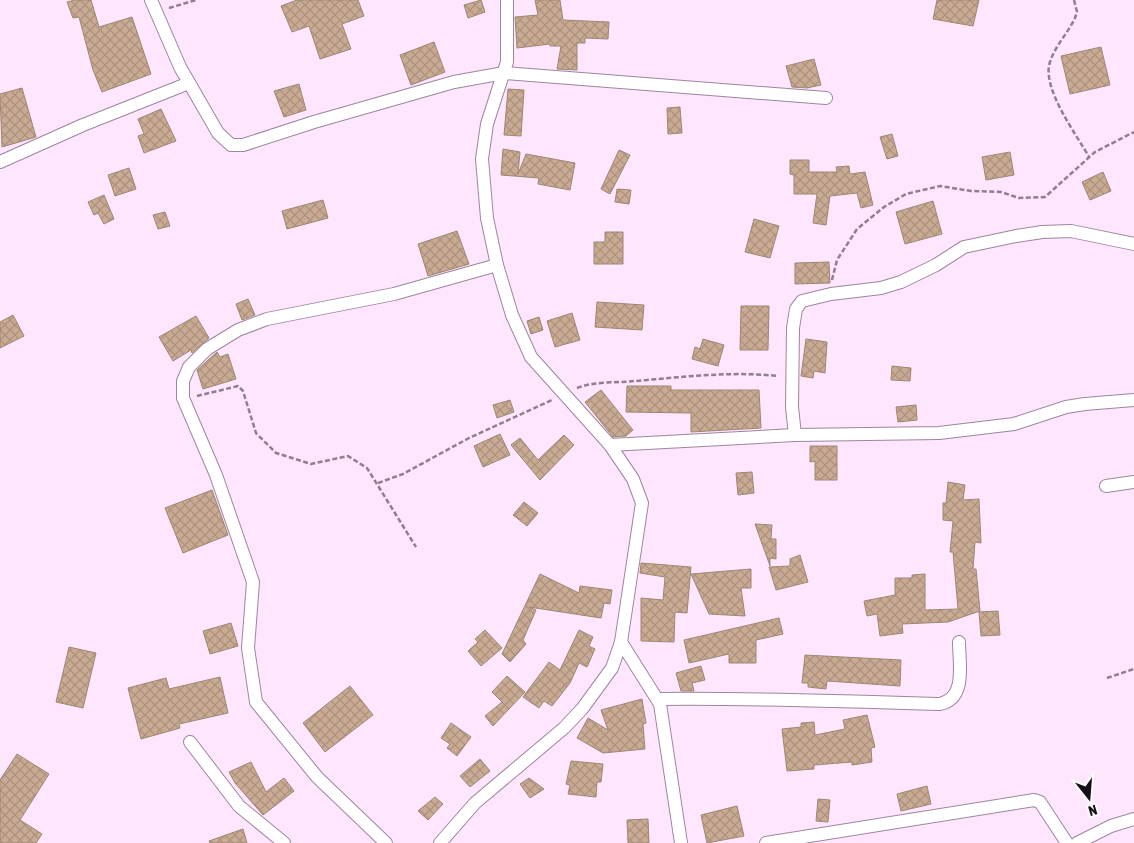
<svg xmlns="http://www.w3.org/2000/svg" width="1134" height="843" viewBox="0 0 1134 843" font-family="'Asap Condensed',sans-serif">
<defs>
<pattern id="building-cross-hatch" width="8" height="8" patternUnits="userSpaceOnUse" patternTransform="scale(1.25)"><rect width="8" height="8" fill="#c9ab93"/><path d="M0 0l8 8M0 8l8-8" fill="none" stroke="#ac927e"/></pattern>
</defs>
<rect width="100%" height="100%" fill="#fee7fe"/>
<g fill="url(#building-cross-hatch)" stroke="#9e8673">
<polygon points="75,0 91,0 99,27 132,17 151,74 102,92 93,70 79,17 73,18 67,2"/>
<polygon points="297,0 358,0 364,16 342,24 351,49 320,59 309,26 292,32 281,6"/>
<polygon points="481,0 485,12 468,18 464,5"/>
<polygon points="535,0 560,0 563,20 609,22 608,39 585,38 585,43 577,43 577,70 557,69 561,46 550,46 550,44 517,48 515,17 538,15"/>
<polygon points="937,0 979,0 973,26 933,19"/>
<polygon points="434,42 445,72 411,85 400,55"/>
<polygon points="1101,47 1110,85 1070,94 1061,56"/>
<polygon points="814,59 821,85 807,88 792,87 786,66"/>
<polygon points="299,84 306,110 284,117 274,91"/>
<polygon points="22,88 36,137 2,147 0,94"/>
<polygon points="508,89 524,90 521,136 504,135"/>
<polygon points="680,107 682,133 668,134 667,108"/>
<polygon points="161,109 176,141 144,153 138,136 144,134 138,119"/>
<polygon points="892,134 898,156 887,159 880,137"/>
<polygon points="503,149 520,152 518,174 526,154 575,163 570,190 538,184 539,178 501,175"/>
<polygon points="619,150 630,155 610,194 601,189"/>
<polygon points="1010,152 1014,175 986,180 982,157"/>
<polygon points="790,160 809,160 809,172 837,172 836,167 849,166 850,174 865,172 873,205 861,208 857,193 830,196 826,225 813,223 817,194 794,194 794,175 790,174"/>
<polygon points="129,168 136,189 115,196 108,175"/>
<polygon points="1103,172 1111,191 1090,200 1082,182"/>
<polygon points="617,189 631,190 629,204 615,202"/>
<polygon points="104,195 114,219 104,224 98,213 94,215 88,202"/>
<polygon points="323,200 328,218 287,229 282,211"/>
<polygon points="933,201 942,234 905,244 896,212"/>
<polygon points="165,212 170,226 158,229 153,215"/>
<polygon points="754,219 779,226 770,258 745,252"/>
<polygon points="457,231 469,264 428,276 418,244"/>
<polygon points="605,232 623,232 623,264 594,264 594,242 605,242"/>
<polygon points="829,262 830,283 795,284 795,263"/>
<polygon points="248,299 255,315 242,320 236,304"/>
<polygon points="597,302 644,305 642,330 595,327"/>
<polygon points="741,306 769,306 768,350 740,350"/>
<polygon points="572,313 580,340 555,347 547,321"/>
<polygon points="13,315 24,336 0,348 0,322"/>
<polygon points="196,316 209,338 192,353 191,350 173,361 159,337"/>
<polygon points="539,317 543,330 531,334 527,321"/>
<polygon points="703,339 724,345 718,366 692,359 695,347 700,349"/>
<polygon points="806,339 827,342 825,373 814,371 813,378 801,376"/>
<polygon points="217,352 220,357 228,354 236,379 203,389 197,370"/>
<polygon points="892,366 911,368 910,381 891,380"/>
<polygon points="627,386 671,386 671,390 759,390 761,428 691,432 691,413 626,412"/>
<polygon points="601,390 633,430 626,436 613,437 585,402"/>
<polygon points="510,400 514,412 497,418 493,405"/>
<polygon points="916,405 917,420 898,422 896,407"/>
<polygon points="500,434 510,455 483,467 474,446"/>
<polygon points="564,435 574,445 540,480 511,445 520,438 538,460"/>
<polygon points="810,446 837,446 837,480 815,480 815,461 810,462"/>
<polygon points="752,472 754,493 738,495 736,473"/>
<polygon points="948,482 965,485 963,500 979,499 981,543 975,542 973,569 976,569 980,611 948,622 902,624 903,633 880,636 877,614 867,616 864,601 895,595 895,578 912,578 912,575 925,574 925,610 958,609 953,552 950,552 953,521 943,520 943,503 946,503"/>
<polygon points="212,490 228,535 183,553 165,508"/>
<polygon points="524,502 538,513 527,526 513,515"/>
<polygon points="755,524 772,525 771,539 776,539 776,559 770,558 770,566"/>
<polygon points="800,555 808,582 776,590 769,567 790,566 790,559"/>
<polygon points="641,563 691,567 687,613 675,612 674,642 641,641 641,598 663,600 665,577 640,573"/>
<polygon points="751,569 751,588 741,588 745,616 709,614 691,574"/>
<polygon points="540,574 579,593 580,586 612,590 610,604 604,603 601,618 529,607 536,610 523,640 526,644 510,662 502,654"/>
<polygon points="998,611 1000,635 981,636 979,612"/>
<polygon points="779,618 783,634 756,640 756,663 729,663 729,654 689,663 684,640"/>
<polygon points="231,623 238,646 210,654 203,631"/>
<polygon points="485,630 502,648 481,666 468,651 478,642 475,639"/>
<polygon points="579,630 593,637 589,646 595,649 587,667 579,663 570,683 552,706 544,701 539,708 523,697 549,662 560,670"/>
<polygon points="69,647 96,653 83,708 56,702"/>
<polygon points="805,655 901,660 900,686 827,681 826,689 808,687 808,683 802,683"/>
<polygon points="701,666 705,680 692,683 694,691 681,691 676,673"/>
<polygon points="507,676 525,692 493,726 485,716 502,702 492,692"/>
<polygon points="220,677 228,713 179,724 180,728 141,739 128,688 166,678 169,689"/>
<polygon points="350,686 373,715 325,752 303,723"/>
<polygon points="642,699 646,723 643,724 645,749 603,753 577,738 588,718 608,730 601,710"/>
<polygon points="867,715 875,747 871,748 872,762 852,765 852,762 814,765 814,769 787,771 782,729 801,727 801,723 814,722 815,735 845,729 843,720"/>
<polygon points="451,723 471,737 457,756 447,748 450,744 441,738"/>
<polygon points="17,754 49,774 20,820 42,834 36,843 0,843 0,780"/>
<polygon points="480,759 490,771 470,787 460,776"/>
<polygon points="571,761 603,764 601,782 597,782 596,797 568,794 570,785 566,784"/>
<polygon points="251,762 266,792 284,778 294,791 263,815 235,783 229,772"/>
<polygon points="529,778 544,789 530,798 520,784"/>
<polygon points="927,786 931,804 901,811 897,794"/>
<polygon points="435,797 443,804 428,820 418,811"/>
<polygon points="818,799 830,800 828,822 816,821"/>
<polygon points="737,806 744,836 707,843 701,815"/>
<polygon points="648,819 649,843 628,843 627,820"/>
<polygon points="243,829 247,843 210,843 209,841"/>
</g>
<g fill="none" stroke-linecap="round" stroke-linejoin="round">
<g stroke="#9c869c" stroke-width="14">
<g id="street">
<polyline points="151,0 180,67 218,133 231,145 243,145 314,122 454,82 504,73 826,98"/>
<polyline points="0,162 83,125 189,83"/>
<polyline points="795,435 792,407 793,328 796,309 802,301 831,294 881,288 901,282 936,265 964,247 1016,236 1042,232 1071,231 1134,244"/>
<polyline points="610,445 795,435 939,433 1014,424 1066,407 1085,404 1134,400"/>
<polyline points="1106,486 1134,482"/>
<polyline points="621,642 660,704 681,843"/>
<path d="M659 699C753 698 846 701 940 704 967 698 959 664 959 642"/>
<polyline points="190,742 239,806 284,843"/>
<polyline points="386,843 317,777 256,702 248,648 253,582 216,475 183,398 183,381 189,367 207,349 238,330 267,319 394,294 497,265"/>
<polyline points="440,843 475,803 564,728 582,709 612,668 621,642 642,503 633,479 610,445 531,357 512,315 497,265 487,218 482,159 487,124 507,62 507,0"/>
<polyline points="766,843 1034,800 1040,802 1067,843"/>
<polyline points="1077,843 1111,826 1134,819"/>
</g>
</g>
<g stroke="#8f7f8f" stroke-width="2.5" stroke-dasharray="5 2.5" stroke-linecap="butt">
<path d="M1074 0 1077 12 1075 18C1068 33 1055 46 1050 62 1041 88 1077 135 1089 157"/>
<polyline points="169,8 196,0"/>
<polyline points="832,280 837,260 857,229 884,207 906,194 940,186 971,191 1001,192 1019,198 1045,197 1095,152 1134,132"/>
<path d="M577 388C595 381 616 383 635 381 683 377 731 371 778 376"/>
<polyline points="197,396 238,386 243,391 256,433 276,453 311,464 348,456 367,468 416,547"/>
<polyline points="378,483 403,474 469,438 552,400"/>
<polyline points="1107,678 1134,669"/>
</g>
<use href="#street" stroke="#fff" stroke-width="12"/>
</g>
<g transform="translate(1089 798) rotate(163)" stroke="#fdfdfd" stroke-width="4" paint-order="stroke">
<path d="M0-4L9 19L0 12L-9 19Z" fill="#170f17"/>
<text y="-8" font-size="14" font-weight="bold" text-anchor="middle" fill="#170f17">N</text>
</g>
</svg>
